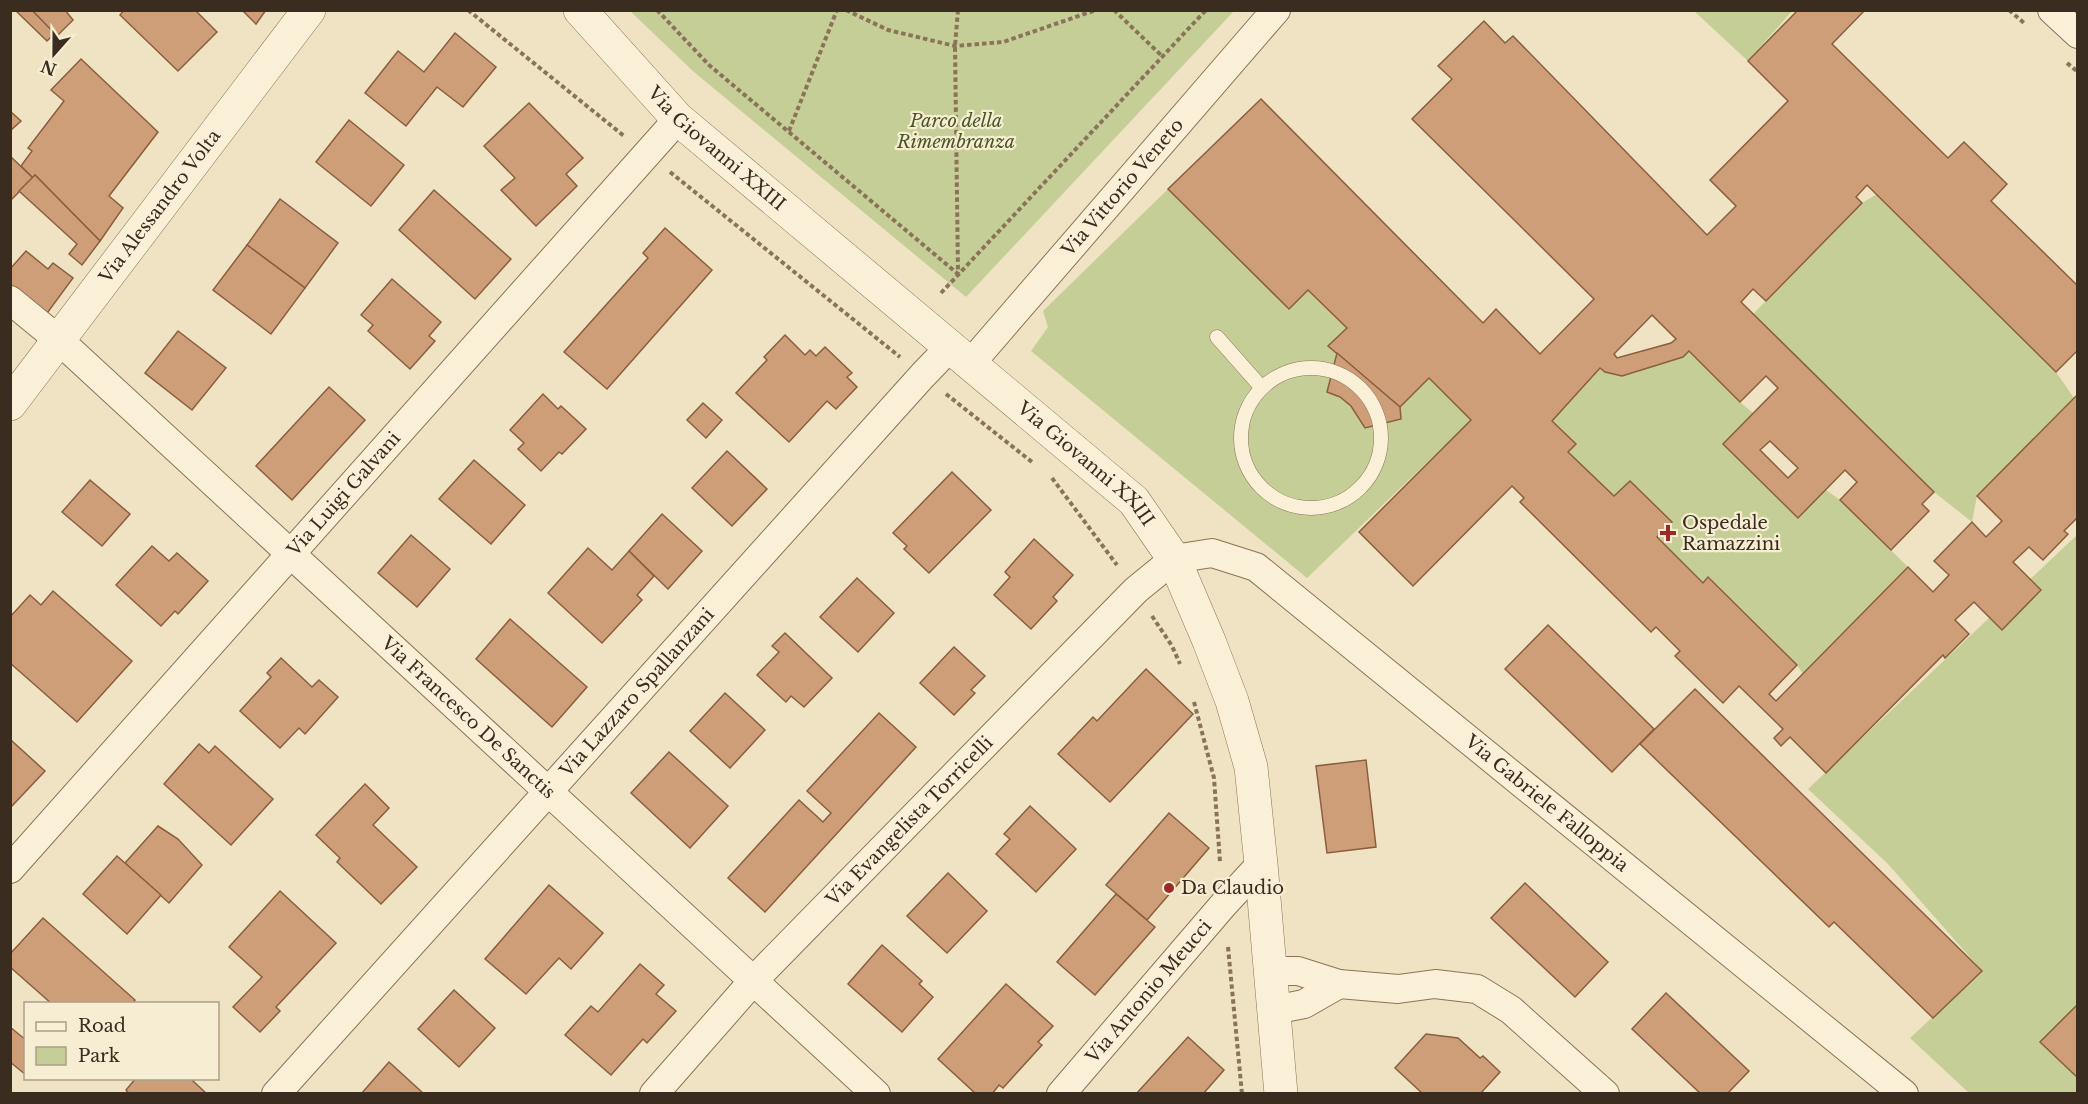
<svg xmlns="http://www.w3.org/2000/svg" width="2088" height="1104" viewBox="0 0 2088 1104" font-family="'Libre Baskerville',serif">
<rect width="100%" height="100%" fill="#efe3c3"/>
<g fill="#c6ce97">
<polygon points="630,11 1234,11 966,297 694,72"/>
<polygon points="1694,11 1792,11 1748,61"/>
<polygon points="1168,189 1289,308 1308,290 1347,328 1328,346 1429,378 1471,420 1307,578 1031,351 1048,327 1043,311"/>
<polygon points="1877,194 2056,372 2074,398 1977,496 1972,522 1934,492 1753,314 1862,203"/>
<polygon points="1689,351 1740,402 1753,413 1723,444 1798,518 1826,490 1840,500 1908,567 1803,674 1797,665 1708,577 1703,583 1568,452 1576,444 1552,421 1600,368 1622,376 1683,357"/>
<polygon points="2077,535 2077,1093 1969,1093 1910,1038 1982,971 1888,864 1808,789"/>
</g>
<g fill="#ce9e78" stroke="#8a5e3e" stroke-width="1.5" fill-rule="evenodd">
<polygon points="15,10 32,10 55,33 47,41"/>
<polygon points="32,10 65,10 73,20 57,36"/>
<polygon points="124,10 195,10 217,32 178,71 120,15"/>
<polygon points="242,10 266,10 256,24"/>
<path d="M1798 10H1865L1832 44 1948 158 1964 142 2007 184 1991 201 2078 286V350L2056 372 1867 185 1856 197 1862 203 1766 301 1753 289 1741 302 1934 492 1922 504 1929 511 1891 550 1840 500 1857 482 1845 470 1798 518 1723 444 1778 388 1766 376 1740 402 1689 351 1683 357 1622 376 1605 372 1600 368 1552 421 1576 444 1568 452 1614 496 1630 481 1672 522 1657 537 1703 583 1708 577 1797 665 1769 694 1776 701 1908 567 1933 592 1949 575 1934 561 1972 522 1986 537 2002 521 1977 496 2078 394V517L2064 531 2068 534 2043 560 2029 547 2013 562 2041 590 2002 630 1974 602 1955 620 1969 634 1945 658 1943 655 1826 773 1790 737 1781 746 1774 738 1783 729 1739 686 1723 703 1675 656 1680 651 1656 627 1651 632 1520 502 1524 498 1512 486 1413 586 1359 532 1471 420 1429 378 1400 407 1328 346 1347 328 1308 290 1289 309 1168 189 1261 99 1483 323 1496 309 1540 354 1594 299 1412 119 1452 79 1438 66 1484 21 1505 43 1513 36 1707 235 1736 206 1710 180 1788 101 1748 61ZM1652 315 1676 339 1671 343 1617 358 1614 354ZM1770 441 1798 468 1788 478 1760 450Z"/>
<polygon points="455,33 496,67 463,107 437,87 406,126 365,93 398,51 424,72"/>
<polygon points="81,59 158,132 109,196 123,208 100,241 35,175 33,178 21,166 32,151 28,148 64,101 51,90"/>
<polygon points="529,103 583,158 566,174 577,186 536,226 501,190 515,178 484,146"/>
<polygon points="10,111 21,121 10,131"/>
<polygon points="349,120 404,165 371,206 316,162"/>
<polygon points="10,156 33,178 10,201"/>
<polygon points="35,175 100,241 82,265 69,254 77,244 19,191"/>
<polygon points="434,190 511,259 475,299 399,230"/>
<polygon points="280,199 338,243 305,288 247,245"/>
<polygon points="665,228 712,270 607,389 564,352 648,258 643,253"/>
<polygon points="247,245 305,288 271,334 213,290"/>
<polygon points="26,251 48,269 53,263 73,278 45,316 10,286 10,269"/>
<polygon points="392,279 441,322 429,336 435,341 410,369 368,331 373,325 361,315"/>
<polygon points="178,331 226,368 192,410 145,373"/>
<polygon points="785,335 805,355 810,350 816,356 825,347 852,373 847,377 857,387 836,409 827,401 789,442 736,393 767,360 764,357"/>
<polygon points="1337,353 1400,407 1401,419 1365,428 1351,406 1340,397 1327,392"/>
<polygon points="329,387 365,420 292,500 256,466"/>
<polygon points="543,394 558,409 561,406 586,429 562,454 559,452 541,471 518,449 524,443 510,430"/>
<polygon points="703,403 722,420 706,438 687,420"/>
<polygon points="727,451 767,489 732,526 692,488"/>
<polygon points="474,460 525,505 491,544 439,499"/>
<polygon points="952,472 991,510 929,573 904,549 907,546 893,533"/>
<polygon points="90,480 130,514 102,546 62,512"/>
<polygon points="662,514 702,551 668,589 629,551"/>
<polygon points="411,535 450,569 417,607 378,573"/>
<polygon points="1034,539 1073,575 1053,597 1057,601 1031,629 994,595 1010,577 1005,572"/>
<polygon points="152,546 169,561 177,553 208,581 178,614 175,611 161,626 116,585"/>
<polygon points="588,548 612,570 629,551 654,576 637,595 642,600 602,643 548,593"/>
<polygon points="857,578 894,613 858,652 820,617"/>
<polygon points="53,591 132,661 77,722 10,663 10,617 30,595 41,605"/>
<polygon points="510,619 587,687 552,727 476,659"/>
<polygon points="1548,625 1654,729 1612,772 1505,669"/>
<polygon points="785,633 832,678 804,707 791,696 786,702 757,675 779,652 772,646"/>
<polygon points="954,647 985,676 971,690 975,693 954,715 920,683"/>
<polygon points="281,658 312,687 319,680 338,697 305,734 299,728 280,748 240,711 271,677 267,673"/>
<polygon points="1146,669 1193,714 1110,802 1058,754 1093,717 1097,721"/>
<polygon points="1695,689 1982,971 1933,1018 1834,922 1829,927 1640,744"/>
<polygon points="725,693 765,730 730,768 690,731"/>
<polygon points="879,713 916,747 765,912 728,878 799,800 823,822 831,813 807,791"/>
<polygon points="12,741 45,771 10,808 10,742"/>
<polygon points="199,744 209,753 215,746 273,799 231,845 164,784"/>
<polygon points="669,752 728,806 690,848 631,793"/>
<polygon points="1366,760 1376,847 1327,853 1316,766"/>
<polygon points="365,784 389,808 373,825 417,867 381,904 337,862 340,858 316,835"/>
<polygon points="1030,806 1076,849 1036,892 996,854 1010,839 1004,834"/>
<polygon points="1169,813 1209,848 1147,920 1106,885"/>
<polygon points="158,826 178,839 202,865 169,903 125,863"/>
<polygon points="117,856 161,895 127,934 83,894"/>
<polygon points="948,873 987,911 947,953 907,916"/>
<polygon points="1525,883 1608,962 1575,997 1491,918"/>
<polygon points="549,885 603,933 571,969 559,958 526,994 485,959"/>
<polygon points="280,891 336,943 276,1007 280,1011 260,1032 233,1007 262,977 229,947"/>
<polygon points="1116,894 1155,927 1095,995 1057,962"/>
<polygon points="43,918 135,1000 132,1004 52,1004 10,967 10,954"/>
<polygon points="882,945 922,981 919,984 933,997 902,1032 848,984"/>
<polygon points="640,964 664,985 656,994 676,1011 647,1043 643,1039 611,1075 565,1035 591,1006 598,1012"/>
<polygon points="1006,984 1053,1026 1038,1042 1042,1045 1003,1088 999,1085 992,1094 976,1094 938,1059"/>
<polygon points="454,990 495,1028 459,1067 418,1029"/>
<polygon points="1666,993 1749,1071 1727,1094 1701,1094 1632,1029"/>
<polygon points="2078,1004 2078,1078 2040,1042"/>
<polygon points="10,1027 26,1040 26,1075 10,1062"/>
<polygon points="1426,1034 1458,1038 1480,1058 1483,1056 1500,1072 1480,1094 1423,1094 1395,1068"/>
<polygon points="1188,1037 1224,1070 1203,1094 1136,1094"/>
<polygon points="389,1062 424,1094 361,1094"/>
<polygon points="136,1078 196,1078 193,1081 207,1094 129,1094 126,1090"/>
</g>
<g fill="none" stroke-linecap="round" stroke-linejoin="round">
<g stroke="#8a7459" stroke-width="15">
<g id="service">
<polyline points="1217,337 1262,388"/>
<circle cx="1311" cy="438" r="70"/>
</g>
</g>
<g stroke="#8a7459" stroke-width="30">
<g id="minor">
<polyline points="2052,10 2078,34"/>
<path id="s1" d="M10 300 60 341 876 1094"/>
<path id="s2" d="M971 363 1276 10"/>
<path id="s3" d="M10 869 678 119"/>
<polyline points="1271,971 1298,971 1339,984 1398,989 1435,984 1477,989 1511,1010 1605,1094"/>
<polyline points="1274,1010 1304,1004 1339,984"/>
<path id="s4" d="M276 1094 923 375 951 346"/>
<path id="s5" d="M654 1094 754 980 1136 590 1174 559 1212 553 1256 567 1904 1094"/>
<path id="s6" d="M1061 1094 1224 904 1261 864"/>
</g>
</g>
<g stroke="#8a7459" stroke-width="34">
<g id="tertiary">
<path id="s7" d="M580 10 678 119 1134 501 1174 559 1209 641 1232 701 1251 767 1261 864 1281 1094"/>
<path id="s8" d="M10 404 309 10"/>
</g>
</g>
<g stroke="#8a7459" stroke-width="4" stroke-dasharray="4.5 3" stroke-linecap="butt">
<polyline points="468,10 624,136"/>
<polyline points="657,10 709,65 958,274"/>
<polyline points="846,10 888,30 955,46 1003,42 1096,10"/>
<polyline points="958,10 955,46 958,273"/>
<polyline points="1114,10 1163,57"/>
<polyline points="2009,10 2024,23"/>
<polyline points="2067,63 2078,72"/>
<polyline points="789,131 837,10"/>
<polyline points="670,172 900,357"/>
<polyline points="941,293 1206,10"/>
<polyline points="946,394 1032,462"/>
<polyline points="1052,478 1117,565"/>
<polyline points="1152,616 1172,646 1180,664"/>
<polyline points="1194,702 1214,778 1220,862"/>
<polyline points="1228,947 1242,1094"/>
</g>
<use href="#service" stroke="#faf0d7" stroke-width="14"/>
<use href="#minor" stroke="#faf0d7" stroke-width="28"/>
<use href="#tertiary" stroke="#faf0d7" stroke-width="33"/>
</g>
<g fill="#9b2928" stroke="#f6edd3" stroke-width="2">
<path d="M1665 524h6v6h6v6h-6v6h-6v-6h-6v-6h6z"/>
<circle cx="1169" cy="888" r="6"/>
</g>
<g text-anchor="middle" stroke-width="4.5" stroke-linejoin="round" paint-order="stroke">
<g font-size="18" font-style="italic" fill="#495724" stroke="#f6edd3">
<text x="956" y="127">Parco della<tspan x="956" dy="21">Rimembranza</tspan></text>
</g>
<g font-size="18" fill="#3a2c1e" stroke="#f6edd3">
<text dy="6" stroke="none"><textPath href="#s7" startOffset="195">Via Giovanni XXIII</textPath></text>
<text dy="6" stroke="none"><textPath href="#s2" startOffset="232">Via Vittorio Veneto</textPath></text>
<text dy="6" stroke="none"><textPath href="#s8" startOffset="248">Via Alessandro Volta</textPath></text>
<text dy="6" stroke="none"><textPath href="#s7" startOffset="681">Via Giovanni XXIII</textPath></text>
<text dy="6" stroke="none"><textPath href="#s3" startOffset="502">Via Luigi Galvani</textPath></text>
<text dy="6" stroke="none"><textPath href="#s4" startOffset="540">Via Lazzaro Spallanzani</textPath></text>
<text dy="6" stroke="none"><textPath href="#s1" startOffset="620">Via Francesco De Sanctis</textPath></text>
<text dy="6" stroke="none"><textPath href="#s5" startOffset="1206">Via Gabriele Falloppia</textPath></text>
<text dy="6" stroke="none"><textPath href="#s5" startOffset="374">Via Evangelista Torricelli</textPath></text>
<text dy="6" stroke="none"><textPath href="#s6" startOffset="135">Via Antonio Meucci</textPath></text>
</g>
<g font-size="18" fill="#3a2c1e" stroke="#f6edd3" text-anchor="start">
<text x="1682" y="529">Ospedale<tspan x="1682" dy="21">Ramazzini</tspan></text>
<text x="1181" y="894">Da Claudio</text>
</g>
</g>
<rect width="2088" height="1104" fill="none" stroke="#3a2c1e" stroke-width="24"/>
<rect x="24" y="1002" width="195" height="78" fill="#f6edd3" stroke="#aba08b" stroke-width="1.5"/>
<rect x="36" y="1022" width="30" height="9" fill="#faf0d7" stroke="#aba08b" stroke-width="1.5"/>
<text x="78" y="1032" font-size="18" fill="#3a2c1e">Road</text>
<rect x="36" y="1047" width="30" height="18" fill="#c6ce97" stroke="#aba08b" stroke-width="1.5"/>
<text x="78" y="1062" font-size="18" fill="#3a2c1e">Park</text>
<g transform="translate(54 54) rotate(201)" stroke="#f6edd3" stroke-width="4.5" paint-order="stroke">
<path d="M0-4.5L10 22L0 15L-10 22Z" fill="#3a2c1e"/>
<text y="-9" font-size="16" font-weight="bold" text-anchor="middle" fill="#3a2c1e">N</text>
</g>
</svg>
